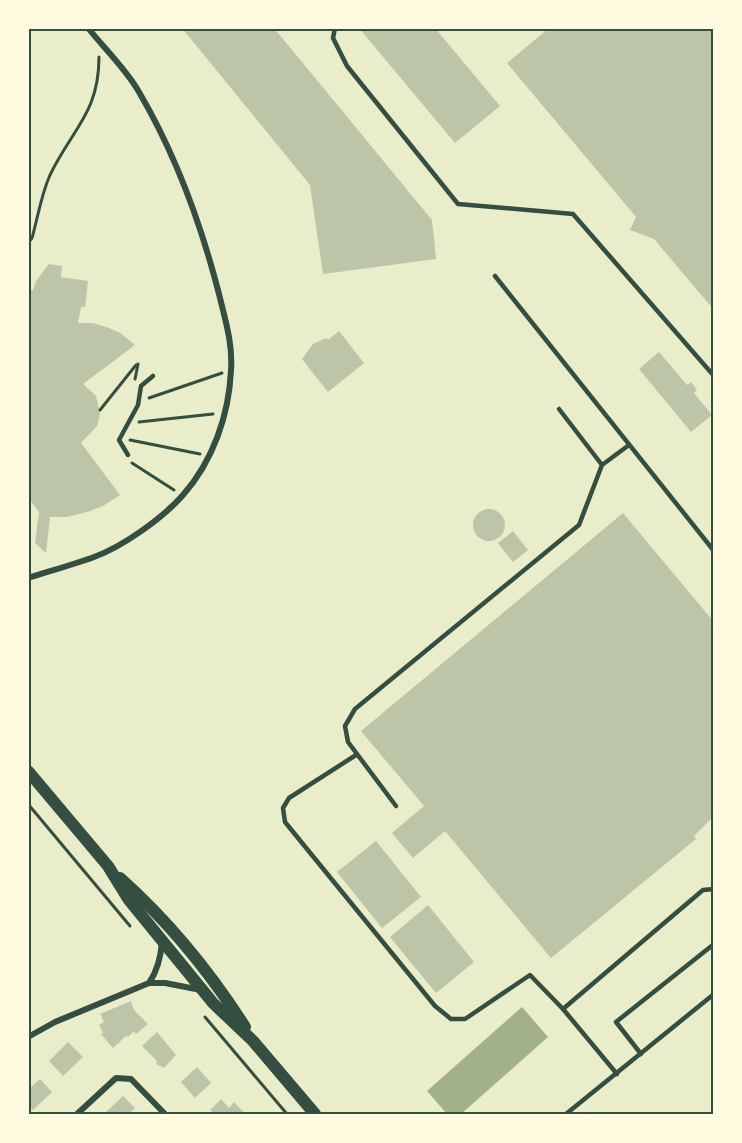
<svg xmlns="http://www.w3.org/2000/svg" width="742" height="1143" viewBox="0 0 742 1143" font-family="'Alegreya Sans',sans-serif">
<rect width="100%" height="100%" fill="#e9edc9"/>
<polygon fill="#a3b18a" points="522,1007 548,1037 461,1114 447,1114 427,1091"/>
<g fill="#bcc5a7">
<polygon points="182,28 274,28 432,220 436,259 323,274 310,185"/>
<polygon points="359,28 435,28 500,106 455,143"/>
<polygon points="549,28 714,28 714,310 654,239 630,230 636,217 507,63"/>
<polygon points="49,264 62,266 61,277 88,281 85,307 81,307 78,323 93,323 109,328 120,333 135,345 83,384 96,396 100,414 97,426 81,443 120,495 103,506 90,511 67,517 50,517 46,553 35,543 39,512 28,497 28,290 33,290 36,281"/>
<polygon points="339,331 364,363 328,392 302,359 313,344 326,338 328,340"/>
<polygon points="659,352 687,385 691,382 697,390 694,393 712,415 691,432 639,369"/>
<circle cx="489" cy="525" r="16"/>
<polygon points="623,513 714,622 714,821 711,819 694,836 696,839 551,958 445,831 413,858 392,833 424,806 361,731"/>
<polygon points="513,531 528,550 513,562 498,543"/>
<polygon points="376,841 421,897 382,928 337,872"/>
<polygon points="428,905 474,962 436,993 390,937"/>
<polygon points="131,1001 134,1010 148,1024 136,1034 134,1031 128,1037 126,1036 113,1048 101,1034 103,1033 99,1025 104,1022 100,1014"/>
<polygon points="157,1032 176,1055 164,1068 156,1064 157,1061 142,1046"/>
<polygon points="68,1042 83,1057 63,1076 49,1061"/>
<polygon points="197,1067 211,1083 195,1098 181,1082"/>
<polygon points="40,1079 52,1092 33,1110 28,1105 28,1090"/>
<polygon points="123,1096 135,1108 128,1114 104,1114"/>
<polygon points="221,1099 229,1108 234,1102 245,1114 215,1114 210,1110"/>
</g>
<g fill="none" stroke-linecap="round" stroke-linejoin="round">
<g stroke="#344e41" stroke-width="3">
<path d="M28 243 32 238C38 217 41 195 50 175 72 129 99 113 99 57"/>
<polyline points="135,379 138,364"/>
<polyline points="149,398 222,373"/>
<polyline points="100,410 136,365"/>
<polyline points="139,422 213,414"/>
<polyline points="130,440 200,454"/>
<polyline points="132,463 174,490"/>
<polyline points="28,804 130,926"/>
<polyline points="205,1017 287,1114"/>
</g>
<g stroke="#344e41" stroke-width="4.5">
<polyline points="335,28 333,38 347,66 458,204 573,214 714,376"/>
<polyline points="495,276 714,551"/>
<polyline points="559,409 602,465 629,445"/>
<polyline points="128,455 119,440 138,405 141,386 153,376"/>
<polyline points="356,755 289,798 283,808 285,822 435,1006 451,1019 465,1019 530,975 563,1009 617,1074"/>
<polyline points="396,806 348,742 345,726 355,709 579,525 602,465"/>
<polyline points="563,1009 703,890 714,889"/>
<polyline points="641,1054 616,1022 714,944"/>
<polyline points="566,1114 714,994"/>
</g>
<g stroke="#344e41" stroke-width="6">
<path d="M28 578C50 571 72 565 94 557 122 547 163 518 183 495 213 461 229 415 231 370 233 344 225 319 219 294 201 224 176 155 139 92 127 70 104 48 88 28"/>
<path d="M149 983C158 970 161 956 162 941"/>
<polyline points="28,1037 55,1022 149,983 165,983 201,990"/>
<polyline points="77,1114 116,1078 131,1079 165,1114"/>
</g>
<g stroke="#344e41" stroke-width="12">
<polyline points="28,771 108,866 129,900 213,1003 253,1041 315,1114"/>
<path d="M120 878C168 921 210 972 245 1027"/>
</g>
</g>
<rect width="742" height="1143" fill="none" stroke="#fefae0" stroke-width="60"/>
<rect x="30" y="30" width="682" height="1083" fill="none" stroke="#344e41" stroke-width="2"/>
</svg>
